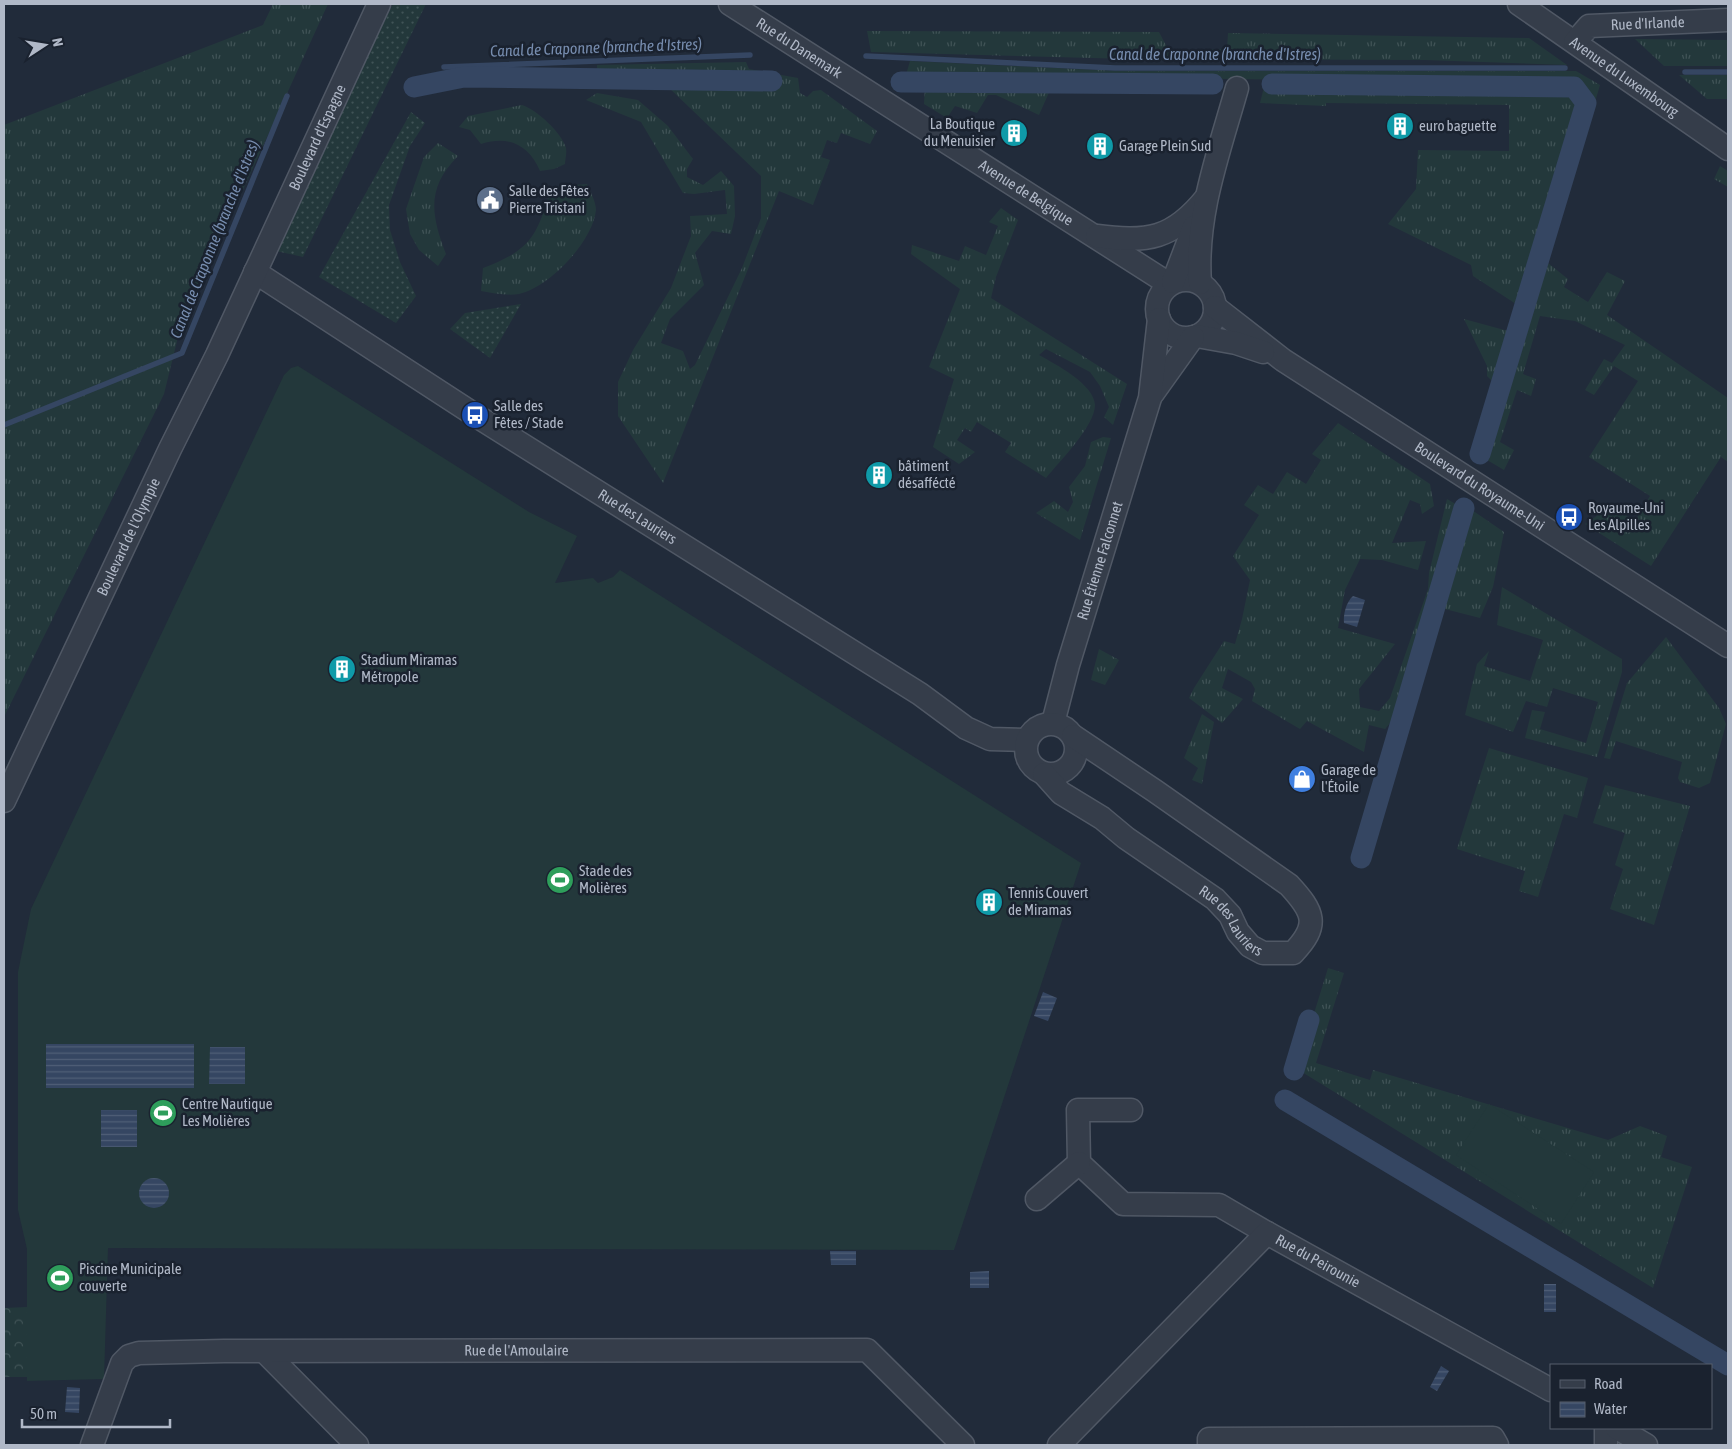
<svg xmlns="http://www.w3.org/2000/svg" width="1732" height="1449" viewBox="0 0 1732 1449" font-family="'Asap Condensed',sans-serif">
<defs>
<pattern id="grass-tufts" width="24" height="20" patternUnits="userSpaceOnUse" patternTransform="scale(1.25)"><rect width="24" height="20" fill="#23383b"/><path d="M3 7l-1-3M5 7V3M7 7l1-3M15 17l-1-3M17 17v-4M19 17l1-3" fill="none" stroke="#405356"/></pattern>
<pattern id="forest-crowns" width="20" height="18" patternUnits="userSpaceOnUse" patternTransform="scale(1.25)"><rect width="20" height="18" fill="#23383b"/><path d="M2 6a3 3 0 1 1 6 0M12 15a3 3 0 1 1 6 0" fill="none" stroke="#405356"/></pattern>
<pattern id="garden-dots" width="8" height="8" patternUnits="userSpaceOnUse" patternTransform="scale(1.25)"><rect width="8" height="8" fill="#23383b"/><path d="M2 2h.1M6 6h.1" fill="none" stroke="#405356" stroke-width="1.8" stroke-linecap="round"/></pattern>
<pattern id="water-rules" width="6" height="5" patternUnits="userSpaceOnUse" patternTransform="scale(1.25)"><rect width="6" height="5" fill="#354662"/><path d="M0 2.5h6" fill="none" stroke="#505f77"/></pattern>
</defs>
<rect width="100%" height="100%" fill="#212b3a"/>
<g fill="url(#grass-tufts)">
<polygon points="273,4 328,4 181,325 164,394 4,717 4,125 263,25"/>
<polygon points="867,31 1159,32 1169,51 1227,49 1228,33 1529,38 1567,65 1425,60 1131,59 871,52"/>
<polygon points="1635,39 1728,40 1728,66 1664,66"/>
<polygon points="910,61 1118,71 1576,71 1600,85 1548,263 1568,279 1564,287 1588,302 1607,272 1625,281 1607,315 1728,398 1728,462 1721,457 1651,566 1585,524 1611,506 1635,521 1650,496 1589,457 1638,381 1614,366 1594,395 1585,390 1604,359 1612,363 1625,345 1575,321 1540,316 1523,374 1536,379 1531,396 1517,390 1500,442 1514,450 1504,470 1482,457 1589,103 1589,99 1575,83 906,75"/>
<polygon points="746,62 749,69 798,78 800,93 807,97 813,91 821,90 877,131 870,144 841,133 837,143 827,140 821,157 830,160 813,205 779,191 663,483 618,416 618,382 633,350 671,288 691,236 690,216 727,214 725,190 694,194 683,193 641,122 586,100 597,93 638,100 668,126 693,159 687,169 687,177 703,185 721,171 734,186 735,216 731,234 712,231 695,253 704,285 670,319 661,343 683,351 690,369 695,365 742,268 761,218 761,176 666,85 597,74 597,65"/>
<polygon points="1679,75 1728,75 1728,99 1707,99"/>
<polygon points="925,86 1051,88 1039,115 996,95 988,95 977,113 955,106 947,118 924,104"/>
<polygon points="1264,87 1571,90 1581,104 1477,454 1471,451 1493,382 1487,376 1487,366 1464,319 1508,331 1516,304 1473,276 1471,265 1388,224 1416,189 1418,150 1509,151 1509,105 1326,103 1326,106 1260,103"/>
<path d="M522 105C536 109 562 133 566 148 567 153 565 160 565 164L554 169 540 171C529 145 509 135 481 144L470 130 459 127 468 116Z"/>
<path d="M438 143 458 156C426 188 431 215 446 254L438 266 419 250 410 234 406 209 424 157Z"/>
<polygon points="1720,166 1728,171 1728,187 1714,179"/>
<path d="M587 184C590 191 596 202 596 210 593 241 550 287 519 294 507 296 493 293 481 291L483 268C532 250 538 234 551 187Z"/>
<path d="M1001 208 1018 220 996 277 991 298 1127 384 1113 425 1104 417 1109 407 1100 386 1090 372 1046 349 1039 355C1055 364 1094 384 1095 405 1095 426 1059 462 1046 478L1005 452 1011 443 977 422 971 432 965 428 957 440 975 452 959 464 933 447 954 379 929 367 960 289 911 254 912 245 959 261 965 246 986 255 998 226 989 222Z"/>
<polygon points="1338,423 1430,484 1434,506 1422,514 1420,504 1410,500 1392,543 1426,541 1418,570 1382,560 1360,559 1345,590 1338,628 1395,644 1359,689 1360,707 1379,711 1390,698 1428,589 1429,573 1447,499 1459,506 1397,715 1385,729 1369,725 1364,752 1307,721 1300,729 1252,701 1255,689 1251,682 1228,669 1222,688 1243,699 1222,723 1189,698 1194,688 1224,641 1235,644 1242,619 1250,580 1233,556 1259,515 1244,505 1258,485 1273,494 1287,472 1306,484 1321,460 1312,454"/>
<polygon points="1103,437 1111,438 1080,540 1036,513 1054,501 1068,512 1073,502 1069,487 1085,466 1091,442"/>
<polygon points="1469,508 1504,532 1493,587 1480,618 1437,607 1462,520"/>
<polygon points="1502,587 1622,659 1622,672 1597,757 1525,738 1532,710 1545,712 1540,729 1586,743 1598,702 1553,688 1547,707 1526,701 1513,732 1465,715 1477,664 1489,651 1484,666 1530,681 1543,640 1497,625"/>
<polygon points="1666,637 1719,708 1726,724 1710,783 1699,788 1680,782 1678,778 1682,762 1616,741 1610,759 1604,758 1627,683"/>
<polygon points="1099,649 1119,660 1105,685 1091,680"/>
<polygon points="1202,714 1214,722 1202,784 1192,780 1198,768 1184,758"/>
<polygon points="1489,748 1588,778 1577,818 1564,814 1538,897 1519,891 1525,871 1457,849"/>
<polygon points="1605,785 1690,806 1654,925 1610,909 1623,869 1615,865 1625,833 1593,823"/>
<polygon points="1328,968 1344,973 1316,1063 1370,1080 1373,1070 1608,1140 1640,1126 1667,1136 1661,1157 1692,1167 1653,1288 1297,1069"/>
</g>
<polygon fill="url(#forest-crowns)" points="27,1307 27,1377 4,1377 4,1308"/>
<g fill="url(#garden-dots)">
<polygon points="393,4 426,4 303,257 272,250"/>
<polygon points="411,112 425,123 410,146 389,205 390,230 400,262 416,296 396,323 319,277"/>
<polygon points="521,304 490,358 450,329 465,313"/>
</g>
<g fill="#23383b">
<polygon points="298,366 529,512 577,536 555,583 593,578 598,583 613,577 620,570 1081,863 954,1250 108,1248 104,1379 27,1381 27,1249 18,1210 18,972 31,909 284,375 291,368"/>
<polygon points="1489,1104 1594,1172 1561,1224 1456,1155"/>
</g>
<g fill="url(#water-rules)">
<path d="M1353 596 1365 600 1357 627 1344 623C1343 615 1346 602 1353 596Z"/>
<polygon points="1043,992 1057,998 1048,1021 1034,1016"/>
<rect x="46" y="1044" width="148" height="44"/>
<polygon points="210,1047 245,1047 245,1084 209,1084"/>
<rect x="101" y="1110" width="36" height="37"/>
<circle cx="154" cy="1193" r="15"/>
<polygon points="830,1251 856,1251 856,1265 831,1265"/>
<polygon points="989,1271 989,1288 970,1288 970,1272"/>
<rect x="1544" y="1284" width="12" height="28"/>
<polygon points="1441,1366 1449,1371 1437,1391 1430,1387"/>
<polygon points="67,1387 80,1388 79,1413 65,1412"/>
</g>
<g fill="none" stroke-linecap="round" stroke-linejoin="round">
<g stroke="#354662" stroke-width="5.5">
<polyline points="866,56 1115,68 1565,68"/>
<polyline points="444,67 750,55"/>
<polyline points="1685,72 1728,72"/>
<polyline points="4,425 182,353 287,96"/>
</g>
<g stroke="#354662" stroke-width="21">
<polyline points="901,82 1213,84"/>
<polyline points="1272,84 1574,87 1586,103 1480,454"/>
<polyline points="414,87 464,77 772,81"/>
<polyline points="1361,858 1464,508"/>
<polyline points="1294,1070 1309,1020"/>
<polyline points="1285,1100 1728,1365"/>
</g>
<g stroke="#505865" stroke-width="25">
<g id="minor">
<path id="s1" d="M730 4 1169 284"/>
<path id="s2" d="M1519 4 1728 149"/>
<path id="s3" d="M1575 42 1589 26 1728 20"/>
<path d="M1097 236C1147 243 1173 239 1206 198"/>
<path id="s4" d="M255 272 475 415 920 694 966 728 990 739 1027 740"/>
<circle cx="1186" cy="309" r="29"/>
<polyline points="1173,282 1194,227"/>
<path d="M1200 283C1195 215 1219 152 1237 88"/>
<path id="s5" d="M1215 307 1283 360 1728 646"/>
<polyline points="1197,336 1236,343 1263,352"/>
<polyline points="1153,393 1193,337"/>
<path id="s6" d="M1053 723 1068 665 1150 398 1159 319"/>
<circle cx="1051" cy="749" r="25"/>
<path id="s7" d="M1044 774 1061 793 1102 818 1126 838 1215 899 1230 915 1238 932 1250 946 1263 953H1293C1320 925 1314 912 1289 885L1155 791 1073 736"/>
<path id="s8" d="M4 801 170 449 217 355 379 4"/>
<polyline points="1131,1110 1078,1110 1079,1163 1123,1204 1219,1205 1267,1233"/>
<polyline points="1037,1199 1079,1163"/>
<polyline points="265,1352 357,1445"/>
<polyline points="1606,1428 1606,1445"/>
<polyline points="1617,1428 1646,1445"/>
<path id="s9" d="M92 1445 122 1363 129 1356 139 1353 224 1351 867 1350 963 1445"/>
<path id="s10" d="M1059 1445 1267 1233 1551 1390"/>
<polyline points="1209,1445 1209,1439 1493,1438 1497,1445"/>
</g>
</g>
<use href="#minor" stroke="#353d4a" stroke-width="22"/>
</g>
<defs>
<g id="building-disc" transform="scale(1.4375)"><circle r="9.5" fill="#0f9aa8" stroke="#1a222f"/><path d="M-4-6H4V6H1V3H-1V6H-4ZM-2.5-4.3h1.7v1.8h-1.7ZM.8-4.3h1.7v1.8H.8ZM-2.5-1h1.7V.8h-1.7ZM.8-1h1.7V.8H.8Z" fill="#fff"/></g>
<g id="civic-disc" transform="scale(1.4375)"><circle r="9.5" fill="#5c6f8a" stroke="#1a222f"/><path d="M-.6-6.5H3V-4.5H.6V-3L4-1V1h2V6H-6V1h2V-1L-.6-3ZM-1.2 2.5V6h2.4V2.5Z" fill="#fff"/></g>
<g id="bus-disc" transform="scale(1.4375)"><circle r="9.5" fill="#1a4fb4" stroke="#1a222f"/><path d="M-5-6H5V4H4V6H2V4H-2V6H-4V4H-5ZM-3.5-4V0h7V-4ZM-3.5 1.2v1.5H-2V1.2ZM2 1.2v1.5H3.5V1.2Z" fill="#fff"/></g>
<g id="shop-disc" transform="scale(1.4375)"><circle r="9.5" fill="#3f7fe0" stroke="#1a222f"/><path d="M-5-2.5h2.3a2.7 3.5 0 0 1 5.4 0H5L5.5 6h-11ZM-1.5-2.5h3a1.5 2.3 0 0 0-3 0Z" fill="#fff"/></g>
<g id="stadium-disc" transform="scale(1.4375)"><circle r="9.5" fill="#2e9e5b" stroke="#1a222f"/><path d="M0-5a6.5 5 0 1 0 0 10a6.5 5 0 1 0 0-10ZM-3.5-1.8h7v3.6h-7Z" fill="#fff"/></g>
</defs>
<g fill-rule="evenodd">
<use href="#building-disc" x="1400" y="126"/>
<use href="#building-disc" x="1014" y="133"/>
<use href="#building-disc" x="1100" y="146"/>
<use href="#civic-disc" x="490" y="200"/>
<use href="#bus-disc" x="475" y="415"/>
<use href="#building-disc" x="879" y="475"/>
<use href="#bus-disc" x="1569" y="517"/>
<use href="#building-disc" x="342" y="669"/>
<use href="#shop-disc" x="1302" y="779"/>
<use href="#stadium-disc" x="560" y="880"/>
<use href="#building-disc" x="989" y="902"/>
<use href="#stadium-disc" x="163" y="1113"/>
<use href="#stadium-disc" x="60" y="1278"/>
</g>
<g text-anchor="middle" stroke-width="5" stroke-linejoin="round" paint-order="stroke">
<g font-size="15" fill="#b0b8c7" stroke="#1a222f">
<text dy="5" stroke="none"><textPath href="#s3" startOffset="80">Rue d'Irlande</textPath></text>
<text dy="5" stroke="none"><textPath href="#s1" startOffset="82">Rue du Danemark</textPath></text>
<text dy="5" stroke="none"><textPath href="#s2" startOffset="128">Avenue du Luxembourg</textPath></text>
<text dy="5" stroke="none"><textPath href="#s8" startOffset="734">Boulevard d'Espagne</textPath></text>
<text dy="5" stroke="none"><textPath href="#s1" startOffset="351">Avenue de Belgique</textPath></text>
<text dy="5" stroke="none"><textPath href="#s5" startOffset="320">Boulevard du Royaume-Uni</textPath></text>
<text dy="5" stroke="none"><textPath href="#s4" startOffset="454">Rue des Lauriers</textPath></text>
<text dy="5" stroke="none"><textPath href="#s8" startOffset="292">Boulevard de l'Olympie</textPath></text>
<text dy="5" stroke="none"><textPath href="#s6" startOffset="169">Rue Étienne Falconnet</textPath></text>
<text dy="5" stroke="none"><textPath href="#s7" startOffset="240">Rue des Lauriers</textPath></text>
<text dy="5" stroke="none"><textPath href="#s10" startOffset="355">Rue du Peirounie</textPath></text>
<text dy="5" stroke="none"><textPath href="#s9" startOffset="485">Rue de l'Amoulaire</textPath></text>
</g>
<g font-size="15" fill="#b0b8c7" stroke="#1a222f" text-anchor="start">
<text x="995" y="129" text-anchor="end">La Boutique<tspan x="995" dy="17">du Menuisier</tspan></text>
<text x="1419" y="131">euro baguette</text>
<text x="1119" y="151">Garage Plein Sud</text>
<text x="509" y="196">Salle des Fêtes<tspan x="509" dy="17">Pierre Tristani</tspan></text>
<text x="494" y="411">Salle des<tspan x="494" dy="17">Fêtes / Stade</tspan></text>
<text x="898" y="471">bâtiment<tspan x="898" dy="17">désaffécté</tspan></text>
<text x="1588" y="513">Royaume-Uni<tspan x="1588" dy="17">Les Alpilles</tspan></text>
<text x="361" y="665">Stadium Miramas<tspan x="361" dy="17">Métropole</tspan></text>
<text x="1321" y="775">Garage de<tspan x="1321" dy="17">l'Étoile</tspan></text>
<text x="579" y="876">Stade des<tspan x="579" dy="17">Molières</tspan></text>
<text x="1008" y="898">Tennis Couvert<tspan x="1008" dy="17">de Miramas</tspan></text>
<text x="182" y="1109">Centre Nautique<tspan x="182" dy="17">Les Molières</tspan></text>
<text x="79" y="1274">Piscine Municipale<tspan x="79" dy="17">couverte</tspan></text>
</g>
<g font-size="16" font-style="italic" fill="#778daf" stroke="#1a222f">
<text transform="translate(596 47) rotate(-2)" y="6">Canal de Craponne (branche d'Istres)</text>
<text x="1215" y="60">Canal de Craponne (branche d'Istres)</text>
<text transform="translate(214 239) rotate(-68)" y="6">Canal de Craponne (branche d'Istres)</text>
</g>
</g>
<rect width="1732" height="1449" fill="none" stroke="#b0b8c7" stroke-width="10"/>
<rect x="1550" y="1364" width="162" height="65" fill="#1a222f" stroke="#565e6c"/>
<rect x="1560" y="1380" width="25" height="8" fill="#353d4a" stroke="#565e6c"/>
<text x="1594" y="1389" font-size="15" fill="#b0b8c7">Road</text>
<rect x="1560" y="1402" width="25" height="15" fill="url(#water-rules)" stroke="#565e6c"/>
<text x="1594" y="1414" font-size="15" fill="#b0b8c7">Water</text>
<g transform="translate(45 45) rotate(78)" stroke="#1a222f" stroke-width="4" paint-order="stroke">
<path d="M0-4L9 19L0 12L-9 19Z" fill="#b0b8c7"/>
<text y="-8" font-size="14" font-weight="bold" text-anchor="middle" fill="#b0b8c7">N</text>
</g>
<path d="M22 1419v8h148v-8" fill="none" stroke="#b0b8c7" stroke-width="2.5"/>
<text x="30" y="1419" font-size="15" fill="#b0b8c7" stroke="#1a222f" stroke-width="4" paint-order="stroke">50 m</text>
</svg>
